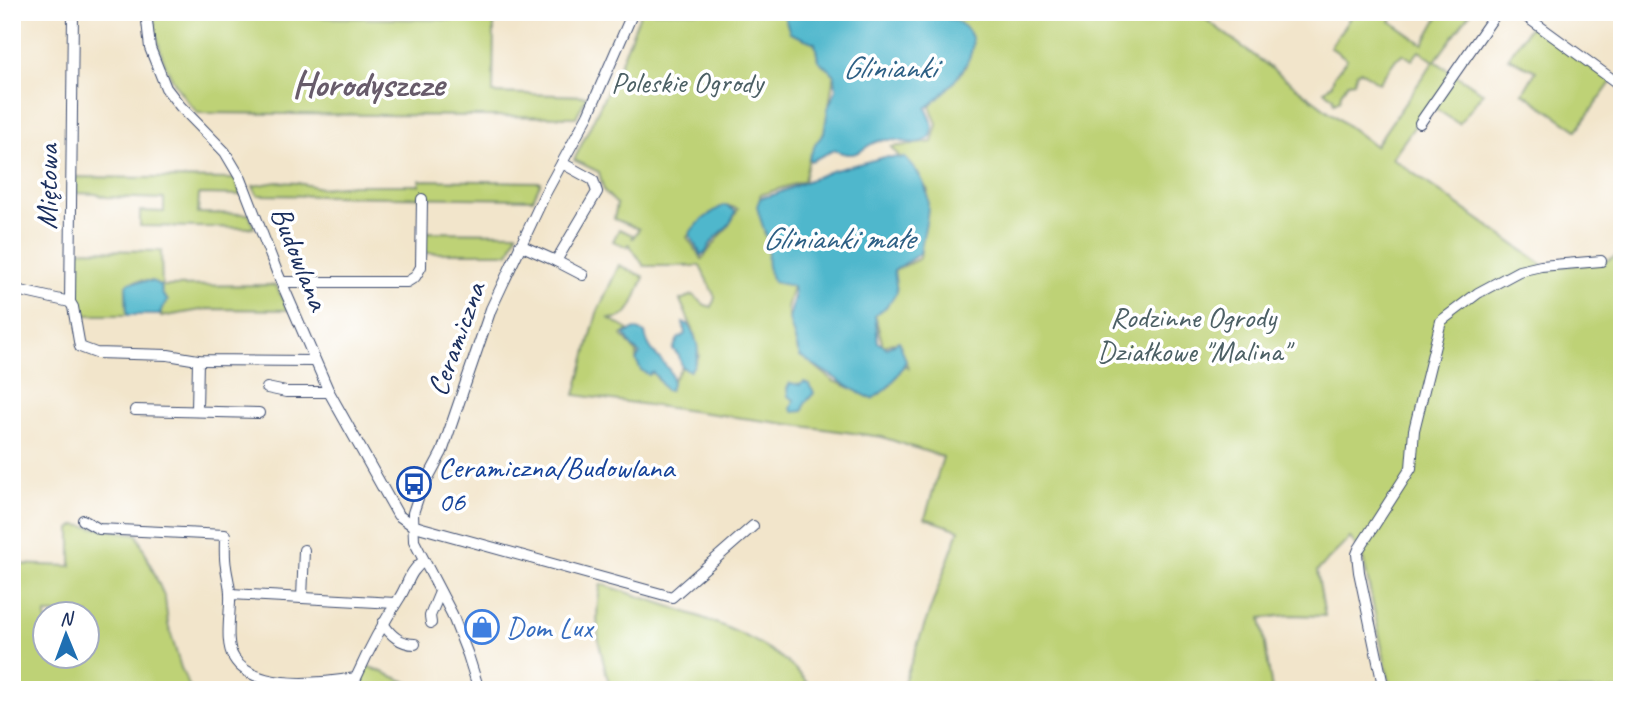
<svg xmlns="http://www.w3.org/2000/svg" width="1634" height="702" viewBox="0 0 1634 702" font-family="Caveat,sans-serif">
<rect width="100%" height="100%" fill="#fff"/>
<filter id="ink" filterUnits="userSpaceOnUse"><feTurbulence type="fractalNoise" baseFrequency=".0143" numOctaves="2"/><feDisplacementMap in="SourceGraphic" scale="14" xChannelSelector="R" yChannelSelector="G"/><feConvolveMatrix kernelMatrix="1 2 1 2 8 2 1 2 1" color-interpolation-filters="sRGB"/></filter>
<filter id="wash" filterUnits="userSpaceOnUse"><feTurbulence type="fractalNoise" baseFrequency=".00686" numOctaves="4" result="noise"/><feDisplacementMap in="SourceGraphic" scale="28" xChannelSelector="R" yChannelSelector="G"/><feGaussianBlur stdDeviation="1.57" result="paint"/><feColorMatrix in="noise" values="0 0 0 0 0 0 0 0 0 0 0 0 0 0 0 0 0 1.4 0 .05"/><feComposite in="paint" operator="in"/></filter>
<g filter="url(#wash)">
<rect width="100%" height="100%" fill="#f2e5cb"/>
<g fill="#bed276" stroke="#6c806a" stroke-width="2" fill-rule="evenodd">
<path d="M153 12H248L252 16 455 20 457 12H534V21H494L493 93 587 96 576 117 198 113C169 83 157 53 153 12Z"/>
<path d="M641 12H784L815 42 818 60 834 74 824 139 809 158 804 181 760 195 764 231 768 242 793 286 787 308 798 352 833 381 874 397 891 385 904 365 908 368 899 341 883 346 875 315 894 271 920 258 928 190 891 147 932 142 937 124 930 106 965 68 972 39 944 12H1196L1375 146 1434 61 1419 51 1412 60 1403 54 1396 59 1379 83 1361 71 1357 72 1354 82 1348 83 1341 93 1340 100 1334 103 1333 97 1324 91 1332 84 1334 76 1347 59 1330 47 1354 12H1396L1390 21 1423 44 1441 12H1471L1435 61 1483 93 1459 124 1430 105 1392 158 1546 267 1602 263 1616 256 1622 245V690H1391L1362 553 1350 538 1317 571 1325 616 1289 615 1261 618 1272 690H901L959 530 925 518 943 457 882 437 575 395 597 313 619 265 644 277C635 297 632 322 608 318L629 330 622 335 637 354 636 360 649 375 652 372 666 390 682 367 690 371 699 356 694 332 680 300 693 295 705 305 712 307 715 297 700 266H644L629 244 627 247 613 241 619 229 633 235 632 239 639 229 614 219 617 204 604 191 599 172 574 160 620 64ZM726 205 738 209 729 225 702 259 687 237Z"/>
<polygon points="1531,25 1612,81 1577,130 1523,93 1536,71 1508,58"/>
<polygon points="75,177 235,179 241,195 199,194 198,213 249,214 254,228 140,226 140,211 164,212 164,199 106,197 96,194 75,193"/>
<polygon points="420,180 541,182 533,199 257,195 253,186 277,182 298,183 321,188 353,185 419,185"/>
<polygon points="424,232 517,233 509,253 424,253"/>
<path d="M75 250 161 251 162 286 276 285 288 310 207 309 161 317V310L168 301 162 294 161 286C153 279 135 279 126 285L127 315H77Z"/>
<path d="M76 525 137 534 165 598 168 624 181 668 191 690H12V564L71 566V529ZM46 614H88V656H46Z"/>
<path d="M601 584C655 602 744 626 787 662 797 669 805 681 813 690H611C600 652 592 623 601 584Z"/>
<polygon points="365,665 426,690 361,690"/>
</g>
<g fill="#4fb7cc" stroke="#357395" stroke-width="2">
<path d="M783 12H947V18C955 19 960 23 966 28 989 50 944 96 926 108 931 118 936 127 930 138 914 148 902 139 886 140 861 141 864 163 834 150L811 161 809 158 816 143 824 133 828 108 836 89 834 74 818 60 815 43 790 33Z"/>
<path d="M885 157 905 158C939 191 927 212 920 253L894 271 897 292 886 307 875 315 878 342 887 348 899 341 906 361C897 378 889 389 872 399L854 390 800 356 789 320 794 297 793 286 774 282C762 260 771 256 767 239 764 228 759 217 757 206L760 198 776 194 831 171Z"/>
<path d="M726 205 735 211C733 229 713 233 706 252L701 255C699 249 692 241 690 236 688 228 718 207 726 205Z"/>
<polygon points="130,282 152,281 161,286 162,294 168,301 162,308 160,315 127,315 126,285"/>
<path d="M683 323 688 324C698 340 703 355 690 371L682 367 679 356 673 349 678 339 685 334Z"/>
<path d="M635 329 645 333C649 361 681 365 670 390H666C661 385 658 376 652 372L649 375 641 370 636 360 640 354 632 347 625 334Z"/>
<polygon points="804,382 809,384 814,393 805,403 803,411 793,412 791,409 794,400 788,396 787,389 790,383 800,385"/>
</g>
</g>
<g filter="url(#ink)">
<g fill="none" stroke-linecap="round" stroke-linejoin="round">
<g stroke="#3b4a6e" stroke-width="12">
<g id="minor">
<polyline points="146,12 150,48 166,88 180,106 225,152 241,179 277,272 329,392 398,515 412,525 422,528 672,597 753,526"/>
<polyline points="1520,12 1620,85"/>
<polyline points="1420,123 1497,12"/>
<polyline points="520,245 556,261 597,192 593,180 562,163"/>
<polyline points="556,261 583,275"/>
<polyline points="282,282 407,282 415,277 421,267 422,199"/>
<polyline points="12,289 70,302 73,12"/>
<polyline points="70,302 73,307 80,347 96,353 168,355 198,360 315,361"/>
<polyline points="267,388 286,392 329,392"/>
<polyline points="135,410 259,413"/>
<polyline points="197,410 198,360"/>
<path d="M83 520 99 529 225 535C225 546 224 557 226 567 227 576 230 585 230 594 231 612 224 643 234 658 254 692 324 683 356 678 369 649 383 623 400 597 408 584 410 570 424 561"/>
<polyline points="230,594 395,603"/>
<polyline points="302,598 304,550"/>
<path d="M383 623C390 635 401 644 415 644"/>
<polyline points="431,623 430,616 440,592"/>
<polyline points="479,690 468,655 452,614 414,541 413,513 419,495 442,452 491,309 545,194 588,115 633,12"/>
<polyline points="1384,690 1359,572 1357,554 1359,549 1411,468 1414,430 1441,321 1478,293 1519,271 1541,266 1601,261"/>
</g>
</g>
<use href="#minor" stroke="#fff" stroke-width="10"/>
</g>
</g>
<defs>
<g id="bus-ring" transform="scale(1.75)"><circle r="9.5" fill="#fff" stroke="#1a4fb4" stroke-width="1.5"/><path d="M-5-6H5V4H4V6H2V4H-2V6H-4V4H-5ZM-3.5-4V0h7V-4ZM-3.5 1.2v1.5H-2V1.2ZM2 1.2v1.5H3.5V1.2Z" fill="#1a4fb4"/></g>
<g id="shop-ring" transform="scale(1.75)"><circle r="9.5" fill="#fff" stroke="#3f7fe0" stroke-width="1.5"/><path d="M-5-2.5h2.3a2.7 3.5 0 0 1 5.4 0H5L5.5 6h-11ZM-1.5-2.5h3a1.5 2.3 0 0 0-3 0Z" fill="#3f7fe0"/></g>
</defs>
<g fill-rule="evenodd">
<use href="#bus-ring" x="414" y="484"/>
<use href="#shop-ring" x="482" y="627"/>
</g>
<g text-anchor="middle" stroke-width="7" stroke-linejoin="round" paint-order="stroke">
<g font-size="30" fill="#4c6065" stroke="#fff">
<text x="687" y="92">Poleskie Ogrody</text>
<text x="1193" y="327">Rodzinne Ogrody<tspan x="1193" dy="34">Działkowe "Malina"</tspan></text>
</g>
<g font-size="30" fill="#1b2f5e" stroke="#fff">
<text transform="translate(47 187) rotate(-89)" y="10">Miętowa</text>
<text transform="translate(300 258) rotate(68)" y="10">Budowlana</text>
<text transform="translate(456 339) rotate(-70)" y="10">Ceramiczna</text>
</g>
<g font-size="30" fill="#164399" stroke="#fff" text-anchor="start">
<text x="438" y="477">Ceramiczna/Budowlana<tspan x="438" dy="34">06</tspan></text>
</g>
<g font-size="30" fill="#366cbe" stroke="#fff" text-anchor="start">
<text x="506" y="637">Dom Lux</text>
</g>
<g font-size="32" font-style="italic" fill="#2d5f84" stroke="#fff">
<text x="889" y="78">Glinianki</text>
<text x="838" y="249">Glinianki małe</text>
</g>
<g font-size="37" font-weight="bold" fill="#685c6b" stroke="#fff">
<text x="368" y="96">Horodyszcze</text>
</g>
</g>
<rect width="1634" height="702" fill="none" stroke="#fff" stroke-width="42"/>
<g transform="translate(66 635) rotate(359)"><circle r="33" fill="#ffffff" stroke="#a4acbf" stroke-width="2"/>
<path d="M0-5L12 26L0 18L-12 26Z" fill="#1f6fb2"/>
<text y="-10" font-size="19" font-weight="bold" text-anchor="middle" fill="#1b2f5e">N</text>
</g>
</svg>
